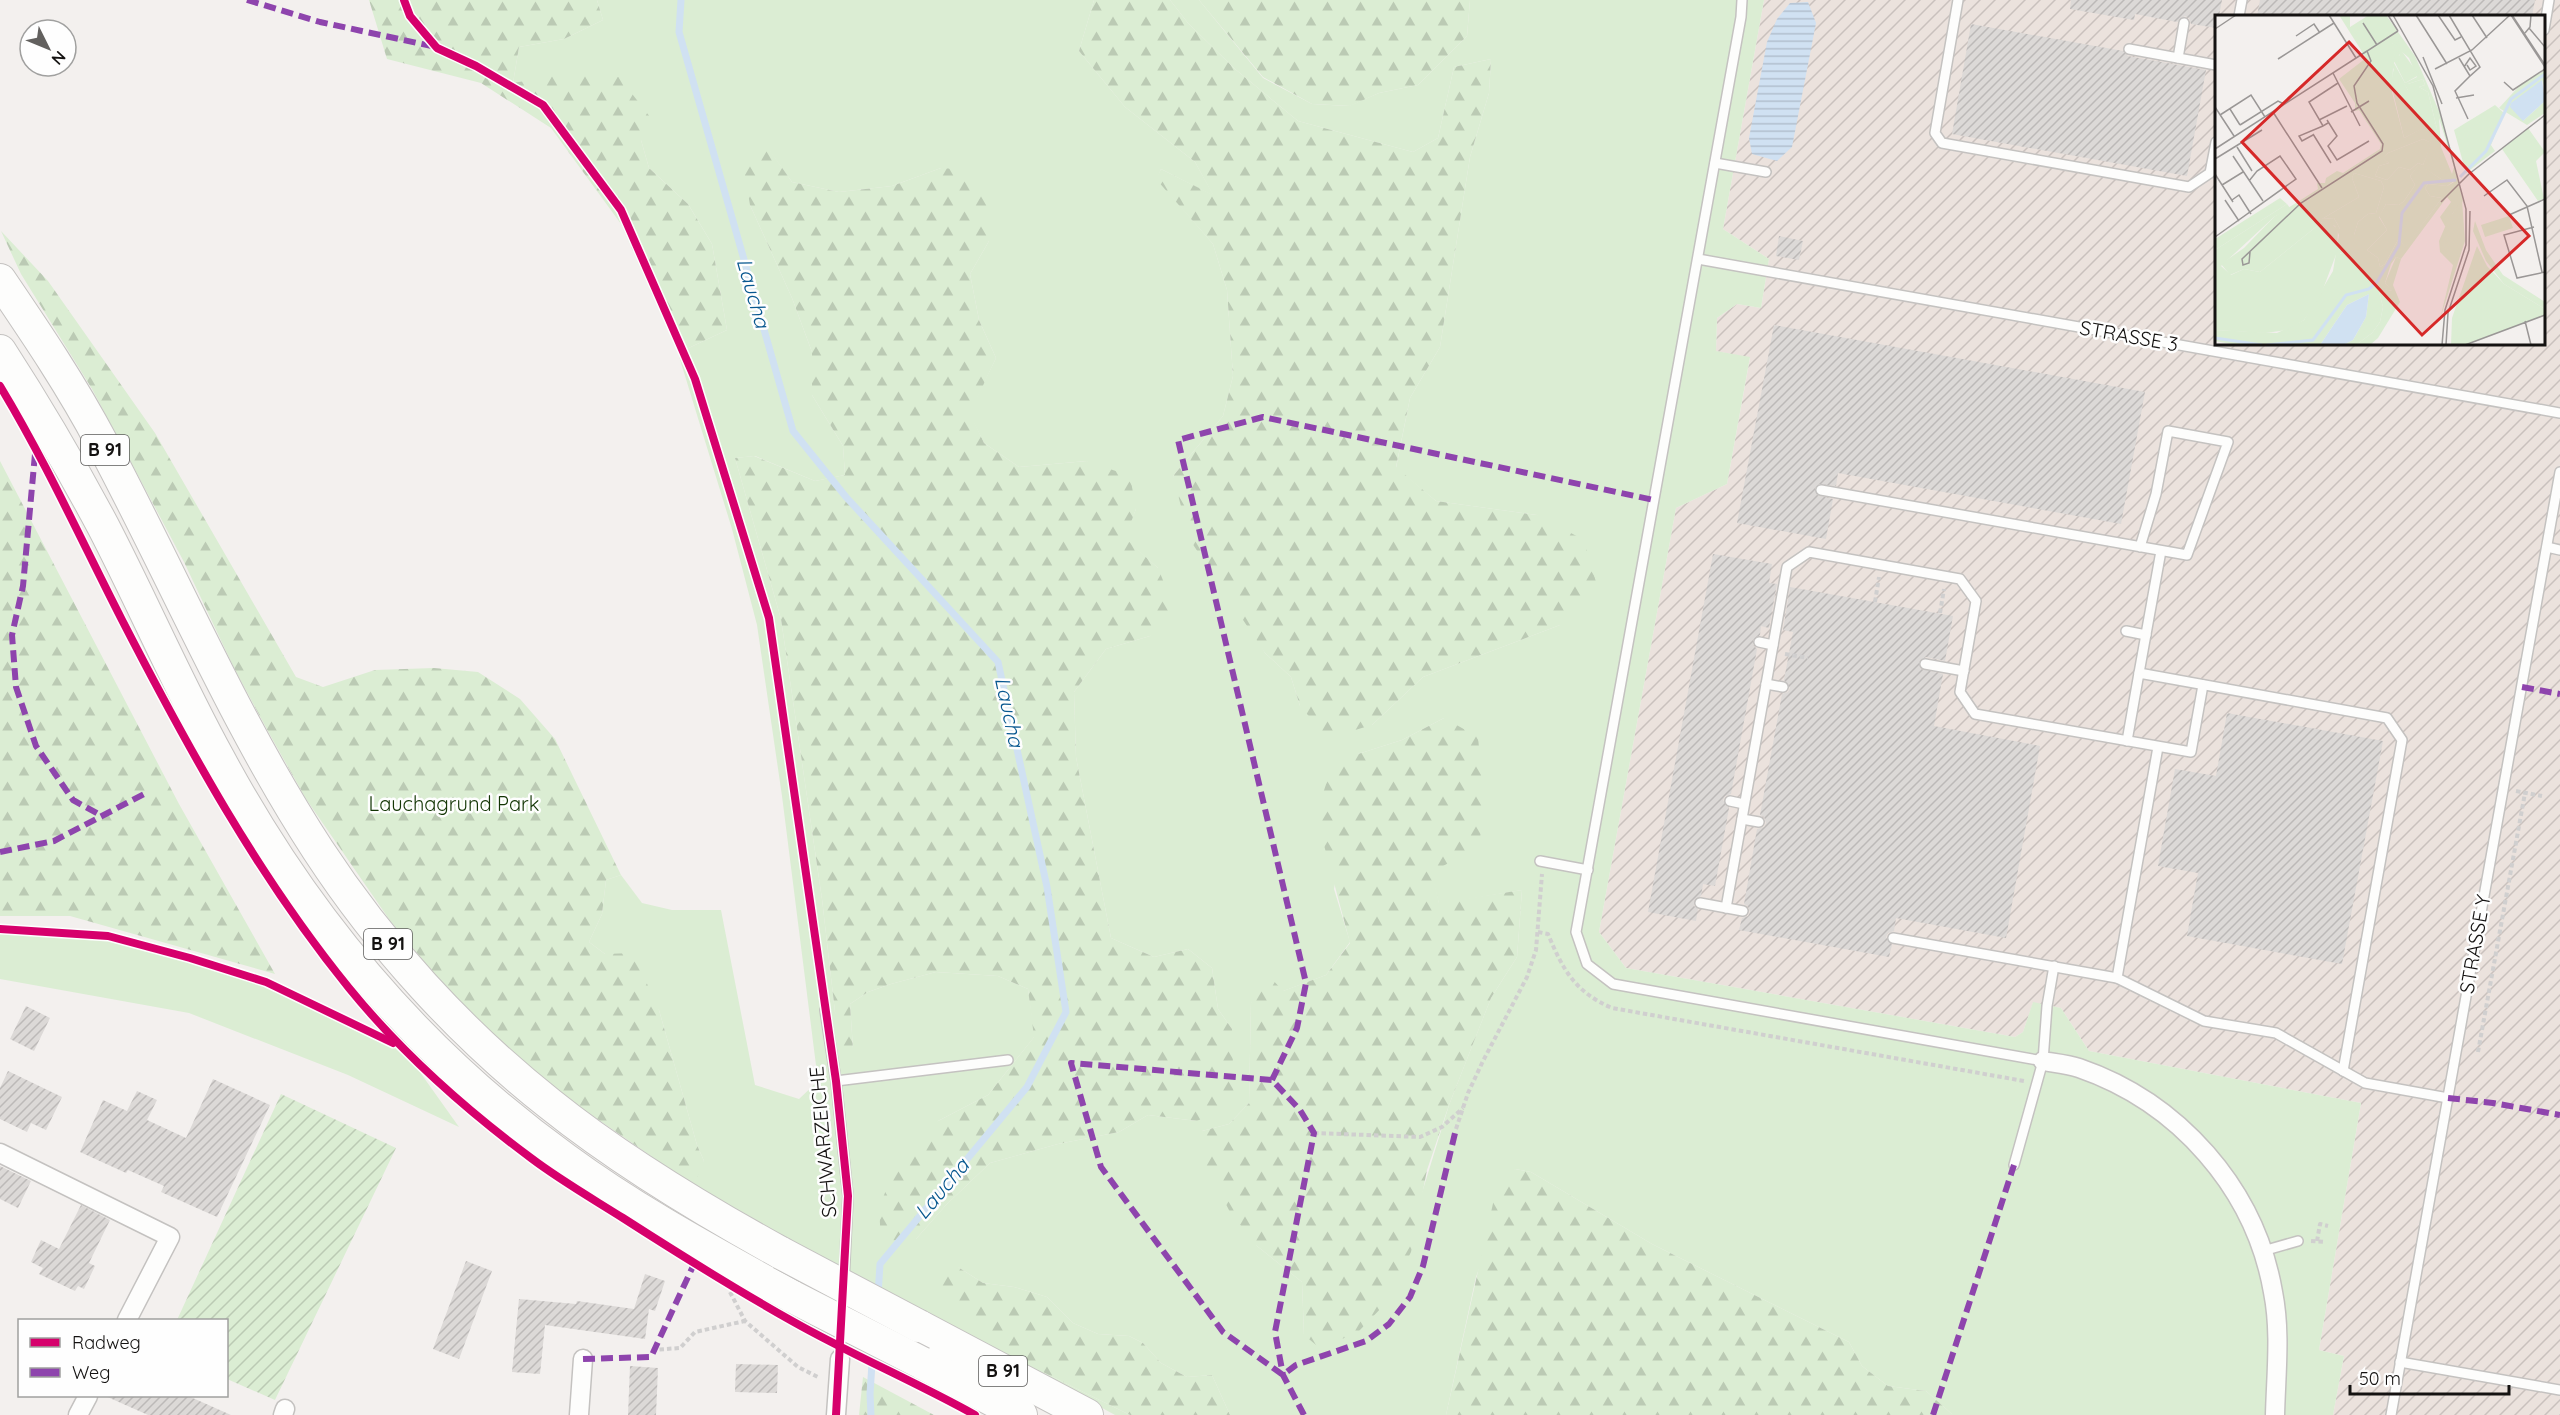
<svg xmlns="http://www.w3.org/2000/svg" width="2560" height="1415" viewBox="0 0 2560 1415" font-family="Quicksand,sans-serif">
<defs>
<pattern id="industrial-furrows" width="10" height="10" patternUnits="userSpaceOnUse" patternTransform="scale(1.5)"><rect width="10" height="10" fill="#ebe2dd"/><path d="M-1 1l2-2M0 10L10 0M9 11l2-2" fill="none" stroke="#c9c1bd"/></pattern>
<pattern id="forest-firs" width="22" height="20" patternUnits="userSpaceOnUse" patternTransform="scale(1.5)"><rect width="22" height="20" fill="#dbedd3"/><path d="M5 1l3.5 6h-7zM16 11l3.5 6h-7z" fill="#bbcab4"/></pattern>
<pattern id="garden-furrows" width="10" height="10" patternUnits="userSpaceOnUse" patternTransform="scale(1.5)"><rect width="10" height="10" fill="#dbedd3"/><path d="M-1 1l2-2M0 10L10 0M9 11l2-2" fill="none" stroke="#bbcab4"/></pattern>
<pattern id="water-rules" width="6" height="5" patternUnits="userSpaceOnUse" patternTransform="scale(1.5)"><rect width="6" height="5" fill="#d0e1f2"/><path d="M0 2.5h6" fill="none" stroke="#b2c0ce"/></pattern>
<pattern id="building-hatch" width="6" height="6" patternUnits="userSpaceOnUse" patternTransform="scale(1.5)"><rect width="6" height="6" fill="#dcd9d7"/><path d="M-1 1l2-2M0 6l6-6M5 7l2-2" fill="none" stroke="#bcb9b8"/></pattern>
</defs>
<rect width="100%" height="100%" fill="#f3f0ee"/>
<path fill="url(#industrial-furrows)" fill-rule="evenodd" d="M1764 0H2560V1415H2333L2344 1356 2319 1350 2361 1103 2089 1051 2061 1008 2033 1003 2023 1032 2015 1037 1626 968 1599 932 1676 508 1727 484 1750 358 1716 351 1717 318 1737 304 1761 308 1769 259 1723 229ZM2216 16H2544V344H2216Z"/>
<g fill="#dbedd3" fill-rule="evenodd">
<path d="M597 0H1094L1079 51 1125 107 1195 162 1214 196 1161 169 1157 179 1213 244 1227 290 1233 376 1223 416 1173 476 1265 653 1291 677 1300 706 1372 725 1423 677 1560 625 1537 515 1436 501 1396 468 1410 398 1440 347 1470 157 1489 93 1491 59 1454 67 1438 138 1413 152 1298 121 1235 69 1188 23 1170 0H1199L1263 78 1312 104 1349 106 1379 93 1418 85 1467 36 1470 0H1764L1723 229 1769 259 1761 308 1737 304 1717 318 1716 351 1750 357 1727 484 1676 508 1599 932 1626 968 2015 1037 2023 1032 2033 1002 2061 1008 2089 1051 2361 1103 2319 1350 2344 1356 2333 1415H1953L1926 1391 1888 1386 1862 1366 1849 1342 1652 1244 1531 1172 1515 1169 1476 1277 1446 1415H1230L1212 1375 1187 1377 1161 1363 1143 1343 1129 1336 1098 1334 1073 1323 1047 1297 1014 1287 983 1283 958 1267 1045 1373 1130 1415H1115L924 1311 776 1235 684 1179 704 1161 697 1145 659 1010 605 954 589 942 602 914 606 880 621 875 642 903 672 910H721L755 1085 799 1099 818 1081 782 796 757 625 732 529 678 353 727 330 712 244 688 204 649 168 641 140 513 83 519 47 564 39 603 20ZM769 150 792 182 839 192 892 186 941 168 989 241 970 274 979 320 996 358 969 413 984 443 1019 467 1087 461 1136 509 1124 538 1158 568 1150 636 1106 649 1074 692 1076 757 1111 938 1154 957 1188 949 1212 968 1218 1009 1232 1029 1197 1121 1148 1115 1119 1132 1058 1144 990 1163 946 1205 916 1239 938 1121 988 1095 1035 1036 1028 989 998 976 936 972 891 984 868 992 850 1004 853 1049 835 1012 822 899 781 619 735 458 755 456 815 481 845 475 843 446 812 395V352L792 298 750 205ZM1444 718 1431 872 1439 904 1522 890 1517 957 1491 998 1476 1036 1449 1105 1421 1196 1304 1335 1302 1282 1257 1246 1202 1131 1229 1124 1249 1103 1251 1003 1326 975 1350 942 1334 889 1358 754 1402 740Z"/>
<polygon points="0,929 108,936 190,958 266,982 402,1047 459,1127 348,1075 189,1013 0,979"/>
</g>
<g fill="url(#forest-firs)">
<polygon points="369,0 597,0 603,20 564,39 519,47 513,83 572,73 619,77 657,126 641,140 649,168 688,204 712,244 727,330 678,353 621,224 551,128 481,83 387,59"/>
<polygon points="1094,0 1170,0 1188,23 1235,69 1298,121 1413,152 1438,138 1454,67 1491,59 1489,93 1470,157 1440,347 1410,398 1396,467 1436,501 1537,515 1584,540 1598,589 1560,625 1423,677 1372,725 1328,738 1300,706 1291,677 1265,653 1190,540 1173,476 1223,416 1233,376 1227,290 1213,244 1156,179 1161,169 1213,195 1195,162 1125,107 1079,51"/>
<polygon points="1199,0 1470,0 1467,36 1418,85 1379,93 1350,106 1312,104 1263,77"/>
<polygon points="769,149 792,182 839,192 892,186 941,168 968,170 986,192 989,241 970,274 979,320 996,358 970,413 984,443 1019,467 1087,461 1130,476 1136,509 1125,538 1158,568 1175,610 1150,636 1106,649 1074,692 1076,757 1111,938 1154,957 1188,949 1212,968 1218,1009 1232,1029 1234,1103 1197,1121 1148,1115 1119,1132 1058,1144 990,1163 946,1205 916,1239 881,1241 879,1207 898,1162 938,1121 988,1095 1034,1037 1028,989 998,976 936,972 891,984 868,992 850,1004 853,1049 842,1048 835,1012 822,899 781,619 735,458 754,456 815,481 845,475 843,446 812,395 812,352 792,298 750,205 743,164"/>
<polygon points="1,231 48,281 155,433 296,677 323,687 375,670 434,668 478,672 520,699 555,739 621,875 606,880 602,914 589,942 605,954 633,953 659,1010 697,1145 704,1161 697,1177 684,1179 567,1098 508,1049 449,991 391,922 306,799 270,735 233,666 184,562 92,389 21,274"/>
<polygon points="0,461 179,804 275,974 70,916 0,916"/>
<polygon points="1444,718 1478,737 1485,813 1478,847 1432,872 1439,903 1522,890 1517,957 1491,998 1449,1105 1427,1170 1411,1252 1386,1303 1359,1331 1321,1349 1304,1335 1302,1282 1257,1246 1230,1212 1206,1166 1202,1131 1229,1124 1249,1103 1251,1003 1271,978 1283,991 1326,975 1350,943 1316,815 1330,772 1358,754 1402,740"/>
<polygon points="1515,1169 1531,1172 1652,1244 1849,1342 1862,1366 1888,1386 1926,1391 1953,1415 1446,1415 1494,1199 1505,1177"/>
<polygon points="958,1267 983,1283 1014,1287 1047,1297 1073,1323 1098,1334 1129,1336 1143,1343 1161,1363 1187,1377 1212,1375 1230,1415 1130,1415 1045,1373 985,1338 945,1303 940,1281 944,1274"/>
<polygon points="863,1377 934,1415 859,1415"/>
</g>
<polygon fill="url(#garden-furrows)" points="281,1094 396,1148 275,1400 227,1379 226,1320 177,1320"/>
<polygon fill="url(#water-rules)" points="1808,2 1816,23 1792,147 1777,161 1752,154 1749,138 1767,42 1777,19 1790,3"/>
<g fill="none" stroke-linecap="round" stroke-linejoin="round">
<g stroke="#d0e1f2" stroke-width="7">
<polyline points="681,0 679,32 793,431 846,497 998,662 1047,887 1066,1012 1027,1087 880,1264 878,1295"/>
<polyline points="871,1415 870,1394 873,1348"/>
</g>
</g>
<g fill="url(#building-hatch)">
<polygon points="2071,0 2222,0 2219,16 2217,16 2217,28 2191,24 2189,18 2185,16 2177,22 2135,14 2134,20 2070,9"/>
<polygon points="2260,0 2535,0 2532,16 2257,16"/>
<polygon points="1971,24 2123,51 2128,56 2206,70 2187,176 1952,134"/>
<polygon points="1779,236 1803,241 1799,260 1776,256"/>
<polygon points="1774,325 2145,392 2121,524 1838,473 1836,486 1819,484 1815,488 1817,495 1833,499 1826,539 1737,523"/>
<polygon points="1713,554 1772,564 1769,583 1777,584 1769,628 1761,626 1760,635 1753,640 1753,645 1757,649 1731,794 1725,796 1723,800 1729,808 1715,886 1703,884 1701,896 1695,899 1694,906 1698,909 1696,921 1648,912"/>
<polygon points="1790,587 1953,616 1945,661 1926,657 1919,662 1921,669 1943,674 1934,726 2040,746 2006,938 1896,918 1894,931 1888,933 1886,937 1892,945 1889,957 1739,930 1742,918 1748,916 1750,912 1748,906 1744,904 1757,829 1764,827 1766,823 1764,817 1760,815 1782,694 1788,692 1790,688 1784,680 1793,632 1783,630"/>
<polygon points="2227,713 2383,741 2342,964 2187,936 2198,873 2158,866 2175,769 2216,776"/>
<polygon points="26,1006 50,1018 34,1051 10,1039"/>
<polygon points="8,1071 62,1097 46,1130 31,1123 27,1132 0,1119 0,1088"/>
<polygon points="213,1079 270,1105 217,1217 161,1192 164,1186 128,1170 126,1173 80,1152 103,1100 127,1111 137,1091 157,1100 147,1120 186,1138"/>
<polygon points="0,1166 31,1181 18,1208 0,1199"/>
<polygon points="81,1205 110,1220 89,1263 95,1266 84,1289 78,1286 75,1291 39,1274 43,1268 31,1262 41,1240 59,1249"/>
<polygon points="466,1261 492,1271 459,1359 433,1349"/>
<polygon points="645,1274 665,1281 655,1311 649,1309 645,1339 545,1325 540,1374 512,1372 519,1299 576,1304 577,1301 634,1309"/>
<polygon points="736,1364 778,1365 777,1393 735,1392"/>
<polygon points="630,1366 658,1368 656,1415 628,1415"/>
<polygon points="103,1395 186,1395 231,1415 148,1415"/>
</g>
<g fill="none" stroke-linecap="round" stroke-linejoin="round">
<g stroke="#c4c2c0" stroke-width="12">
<g id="lane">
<polyline points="1742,0 1741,17 1576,932 1587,964 1613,984 2043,1061"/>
<polyline points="1958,0 1935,133 1942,143 2189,187 2210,173 2216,142"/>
<polyline points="2239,16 2242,0"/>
<polyline points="2544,30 2549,0"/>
<polyline points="2129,49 2216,65"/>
<polyline points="2178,58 2184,23"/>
<polyline points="1715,163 1766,172"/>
<polyline points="1698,259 2560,413"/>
<polyline points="1821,490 2187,555 2228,442 2168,431 2156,494 2140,547"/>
<polyline points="2547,547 2560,550"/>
<polyline points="2126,631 2146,635"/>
<polyline points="1759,642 1773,645"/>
<polyline points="1925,664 1964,671"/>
<polyline points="2139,673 2161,551"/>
<polyline points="1766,684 1783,687"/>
<polyline points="2127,741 2139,673 2387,718 2402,740 2343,1071"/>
<polyline points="1730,801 1744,804"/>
<polyline points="1742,819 1759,822"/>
<polyline points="1540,861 1588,870"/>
<polyline points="1700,903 1743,911"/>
<polyline points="1726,908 1787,567 1809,552 1960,579 1976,601 1960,692 1975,714 2191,752 2203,685"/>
<polyline points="1893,938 2117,978 2204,1021 2276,1033 2365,1083 2448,1098"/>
<polyline points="2117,978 2158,747"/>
<polyline points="825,1010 836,1081 848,1196 844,1280"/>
<polyline points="836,1081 1008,1060"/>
<polyline points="2014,1165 2043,1061 2047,1006 2054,966"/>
<polyline points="2263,1251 2298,1241"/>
<polyline points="840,1359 841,1329"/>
<polyline points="2400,1362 2560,1390"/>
<polyline points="2391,1415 2560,472"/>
</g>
</g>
<g stroke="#c4c2c0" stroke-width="21">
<g id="street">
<path d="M2043 1061C2054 1063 2067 1064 2079 1068 2178 1102 2255 1188 2273 1292 2281 1332 2276 1374 2275 1415"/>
<polyline points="0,1153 170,1237 127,1320"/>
<polyline points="78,1415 88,1396"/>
<polyline points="283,1415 285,1409"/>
<polyline points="579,1415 583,1359"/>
<polyline points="836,1415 840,1359"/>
</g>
</g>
<g stroke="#c4c2c0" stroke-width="34">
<g id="highway">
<path d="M0 280C36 333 72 386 102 443 174 578 234 721 318 850 380 945 460 1033 550 1104 621 1161 701 1209 781 1253"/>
<path d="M0 351C37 408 71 466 103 526 143 603 177 683 219 759 304 917 419 1054 565 1159 637 1212 716 1254 793 1297"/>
<polyline points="919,1326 1087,1415"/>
<polyline points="922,1363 1021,1415"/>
</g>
</g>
<g stroke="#d0cfcf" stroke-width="4" stroke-dasharray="4.5 3" stroke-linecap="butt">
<polyline points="1875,602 1879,577"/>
<polyline points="1940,613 1944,589"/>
<polyline points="1785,654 1808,658"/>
<polyline points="2516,791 2542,796"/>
<path d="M1538 932 1548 934C1563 970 1575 992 1612 1008L2024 1081"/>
<polyline points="2478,1052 2525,793"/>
<polyline points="1456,1129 1468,1093 1483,1061 1527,977 1536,950 1542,874"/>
<polyline points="1314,1133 1420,1137 1442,1127 1463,1108"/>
<polyline points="2311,1241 2325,1242"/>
<polyline points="2317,1241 2320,1224 2328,1226"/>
<polyline points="730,1292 745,1321 798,1367 820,1378"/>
<polyline points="652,1350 680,1348 695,1332 745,1321"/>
</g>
<use href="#lane" stroke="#fdfdfc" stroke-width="9"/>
<use href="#street" stroke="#fdfdfc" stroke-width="18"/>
<use href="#highway" stroke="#fdfdfc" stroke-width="32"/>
<g stroke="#c4c2c0" stroke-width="34" stroke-linecap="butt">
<g id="highway-bridge">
<polyline points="781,1253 919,1326"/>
<polyline points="793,1297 922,1363"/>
</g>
</g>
<use href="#highway-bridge" stroke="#fdfdfc" stroke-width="32"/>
<g stroke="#8e44ad" stroke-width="6" stroke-dasharray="12 6" stroke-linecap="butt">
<polyline points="247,0 320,22 436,47"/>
<polyline points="35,454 23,586 12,635 16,687 36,746 73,800 102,816"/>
<polyline points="2522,687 2560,694"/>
<polyline points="0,852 54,841 146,793"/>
<polyline points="1272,1080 1297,1028 1306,983 1178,440 1263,417 1654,500"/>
<polyline points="2448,1098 2493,1103 2560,1115"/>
<polyline points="583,1359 651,1357 694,1264"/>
<polyline points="1304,1415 1283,1375 1275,1332 1314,1133 1300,1110 1272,1080 1071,1063 1101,1167 1223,1332 1283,1375 1296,1365 1366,1341 1389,1324 1410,1297 1423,1266 1456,1129"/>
<polyline points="1933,1415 2014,1165"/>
</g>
<g stroke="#fefefe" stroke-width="11">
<g id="cycleway">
<polyline points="404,0 410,16 437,48 476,66 543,105 621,210 695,379 769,618 836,1081 848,1196 836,1415"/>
<path d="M0 386C46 462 82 542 122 620 188 748 258 876 349 988 401 1052 465 1109 531 1158 560 1180 593 1199 623 1218 679 1254 735 1289 792 1321 852 1355 916 1382 975 1415"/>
<polyline points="0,929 108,936 190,958 266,982 393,1043"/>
</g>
</g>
<use href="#cycleway" stroke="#d6006c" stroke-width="8"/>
</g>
<g text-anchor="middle" stroke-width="5" stroke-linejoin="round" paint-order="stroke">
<g fill="#fefefe" stroke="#5a5958" stroke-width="1.5">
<rect x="81" y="435" width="48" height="30" rx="4.5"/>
<rect x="364" y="929" width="48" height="30" rx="4.5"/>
<rect x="979" y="1356" width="48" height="30" rx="4.5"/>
</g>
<g font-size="18" font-weight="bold" fill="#141211">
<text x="105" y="456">B 91</text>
<text x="388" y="950">B 91</text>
<text x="1003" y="1377">B 91</text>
</g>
<g font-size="20" fill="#141211" stroke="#fefefe">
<text transform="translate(2129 336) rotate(10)" y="7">STRASSE 3</text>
<text transform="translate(2475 944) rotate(-80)" y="7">STRASSE Y</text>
<text transform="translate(823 1142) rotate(-95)" y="7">SCHWARZEICHE</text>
</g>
<g font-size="20" fill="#133604" stroke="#fefefe">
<text x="454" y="811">Lauchagrund Park</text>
</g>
<g font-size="21" font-style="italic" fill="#07578f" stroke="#fefefe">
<text transform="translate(753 293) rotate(74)" y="7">Laucha</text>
<text transform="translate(1009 712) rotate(78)" y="7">Laucha</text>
<text transform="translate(942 1189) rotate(-50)" y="7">Laucha</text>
</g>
</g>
<g transform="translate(2215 15)">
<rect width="330" height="330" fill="#f3f0ee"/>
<path d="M124 0H135V12L154 0H171L200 41 227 103 248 186 237 199V210L231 213 225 202 236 187 232 182 186 244 181 242 176 249 170 268 178 276 167 274 164 277 168 292 165 307 157 318 141 330H128L138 325 151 302 154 279 132 290 105 330H22L0 326V315L62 318 89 305 118 256 124 220 120 211 107 207 45 257 29 254 15 260 6 249 29 233 59 202 103 174 102 168H110L111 163 122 156 128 158 165 134 166 129 144 95 140 96V88L124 64 151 43ZM177 28 194 43 202 62 190 68 179 48 185 39ZM178 53 193 75V69L208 64 210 70 204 72 213 77 222 114 219 107 189 123 177 77ZM224 103 239 152 237 159 226 132ZM208 124 216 128 208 150 203 148 195 155 184 152 172 165 160 161 164 151 174 148 168 143 173 138ZM204 150 226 164 239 167 232 171 213 169 210 173 215 181 227 183 190 232 184 223 170 249 165 252 163 243 152 235 172 215 164 202 171 189 184 190 189 186 200 170 195 161ZM139 158 166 166 169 172 161 198 153 199 143 207 139 220 137 215 135 219V235L125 239V214L119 203 107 204 144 182 137 163ZM65 183 72 189 0 235V224ZM260 206 271 235 288 260 330 287V294L289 269 271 246 258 216Z" fill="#dbedd3" fill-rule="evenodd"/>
<path d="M181 28 204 60 190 68 180 48 179 43 185 40 176 29ZM179 52 193 75V69L208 64 210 70 204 72 213 77 222 114 219 108 189 123 176 69ZM329 56 330 73 327 65 308 106 330 86V98L312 110 284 93 307 68ZM280 90 289 98 276 130 280 136 251 158 239 115ZM208 124 217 128 208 150 203 148 195 155 184 152 172 165 160 161 164 151 174 148 167 143 173 138ZM204 149 226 164 239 166 232 171 213 169 210 173 215 181 227 183 190 233 184 223 170 249 165 252 163 243 152 235 172 215 164 201 171 189 184 190 189 186 200 170 195 161ZM139 158 166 166 169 172 161 198 153 199 143 207 139 220 135 219V235L124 239 125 214 119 203 107 204 144 182 137 163ZM247 185 250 226 225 304 238 250 225 237 224 226 230 212 237 209V199ZM72 189 75 193 59 202 6 251 16 260 29 254 45 257 107 207H114L123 214 122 237 105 282 89 305 72 315 50 318 0 315V235ZM262 231 272 251 289 269 330 294V300L250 330H236L237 303ZM181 242 186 244 178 270 185 287 163 323 155 330H141L157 318 165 307 168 292 164 277 166 273 177 276 170 268Z" fill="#dbedd3"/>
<path d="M313 113 330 137 321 146 329 184 323 186 287 134Z" fill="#dbedd3"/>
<path d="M294 201 298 213 270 222 266 210Z" fill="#dbedd3"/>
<path d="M327 65 330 86 308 106 295 92 296 88ZM154 279 151 302 138 325 128 330H105L132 290Z" fill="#d0e1f2"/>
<path fill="none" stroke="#d0e1f2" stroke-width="3" d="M245 162 271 136 296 84 330 59M0 323 47 330M52 330 98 325 131 280 154 274 162 267 184 230 187 198 209 168 241 165"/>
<path fill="none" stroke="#9a9796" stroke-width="1.5" d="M114 0 141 43M173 0 183 16M178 0 218 71 251 194V230L230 295 227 330M201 0 232 49M223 0 240 25 246 22M234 0 265 52 255 61 244 43M257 0 272 23M296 0 330 52M297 0 330 50M148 8 162 30M314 13 330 32M0 14 21 0M310 18 315 12 316 0M81 21 99 9 105 18M208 42 227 89M63 44 119 8M249 52 255 43 261 51 255 55 252 50M220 54 257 35 295 0M118 58 145 111M289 67 298 75 330 54M241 83 259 80M0 92 19 121M15 94 25 110M58 97 107 173M136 97 154 86M5 100 36 80 50 102M253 104 240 76 255 61M104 105 132 91M112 105 122 121 113 131 122 145 154 126M113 108 108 111 94 87 123 68M25 110 63 86 69 89M98 119 116 148M98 120 87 126 84 121 108 111M22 132 37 156M0 134 152 36M18 141 48 186M0 144 47 115M0 159 18 187M7 170 28 157M269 181 292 165 312 191 327 257M10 185 24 206M17 185 24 180 36 199M226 187 254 159 330 100M294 200 330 184M319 212 289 220 302 263 330 257M0 222 81 164 65 141 42 156 34 166M35 237 34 248 28 250 27 244 86 188 167 136 168 129 142 88 139 71 156 46 152 36 183 16M310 306 316 330M231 330 233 298 254 235 255 196M250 330 330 300"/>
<path fill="#d62828" fill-opacity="0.15" stroke="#d62828" stroke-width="3" d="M134 27 314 221 207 320 27 127Z"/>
<rect width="330" height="330" fill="none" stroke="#141211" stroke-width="3"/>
</g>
<rect x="18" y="1319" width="210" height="78" fill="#fefefe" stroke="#a0a09f" stroke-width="1.5"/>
<rect x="30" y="1338" width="30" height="9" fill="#d6006c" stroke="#a0a09f" stroke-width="1.5"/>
<text x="72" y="1349" font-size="18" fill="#141211">Radweg</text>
<rect x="30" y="1368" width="30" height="9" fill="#8e44ad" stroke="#a0a09f" stroke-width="1.5"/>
<text x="72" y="1379" font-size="18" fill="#141211">Weg</text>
<g transform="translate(48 48) rotate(133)"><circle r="28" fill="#fefefe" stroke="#a0a09f" stroke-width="1.5"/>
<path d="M0-4.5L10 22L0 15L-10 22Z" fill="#62605e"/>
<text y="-9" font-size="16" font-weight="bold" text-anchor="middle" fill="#141211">N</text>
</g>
<path d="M2350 1385v9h159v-9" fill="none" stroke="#141211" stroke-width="3"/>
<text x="2359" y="1385" font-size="18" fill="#141211" stroke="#fefefe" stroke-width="4.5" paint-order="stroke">50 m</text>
</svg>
